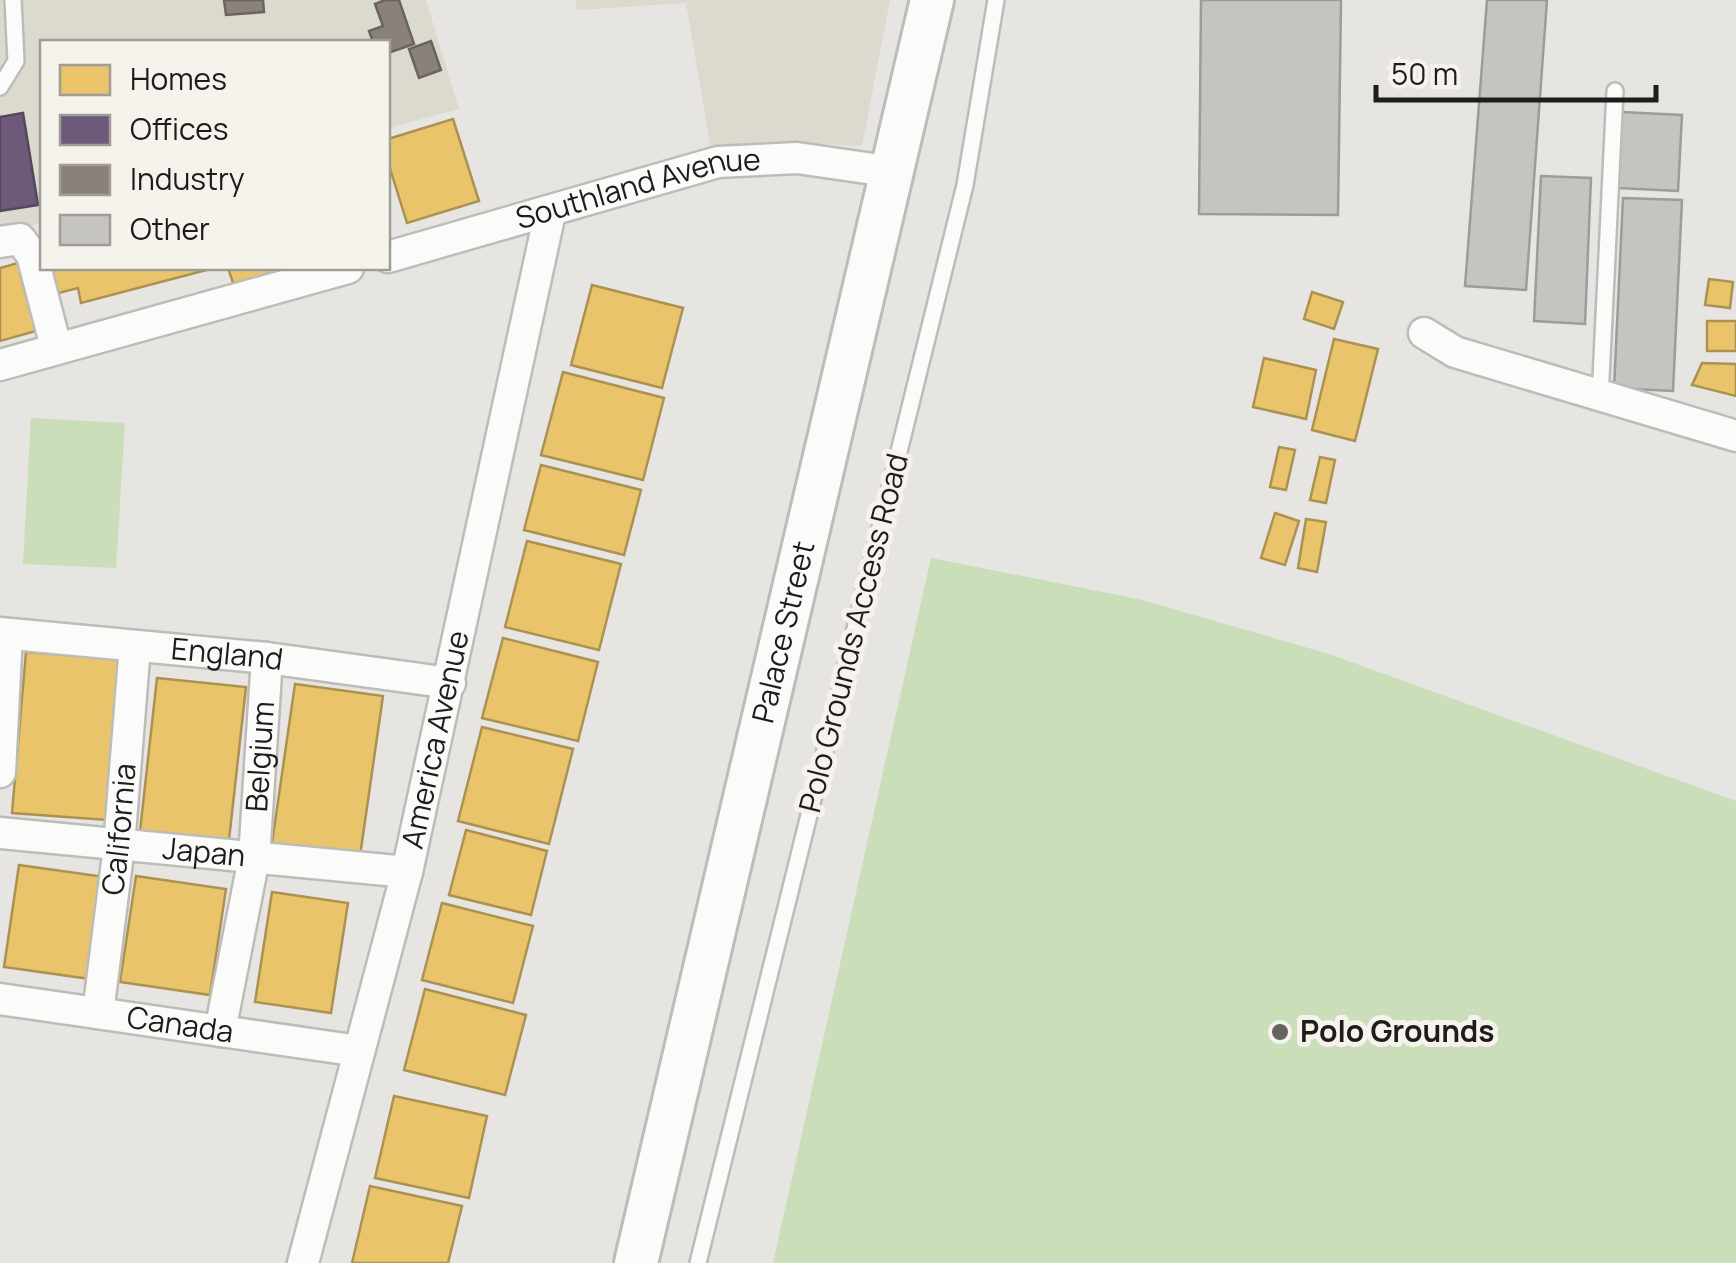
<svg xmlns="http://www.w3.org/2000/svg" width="1736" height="1263" viewBox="0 0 1736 1263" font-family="Manrope,sans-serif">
<rect width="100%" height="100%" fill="#e6e5e1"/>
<g fill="#dcd9cf">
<polygon points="0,0 426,0 459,109 388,128 388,42 42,42 42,223 0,235"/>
<polygon points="575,0 890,0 862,146 804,143 711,150 686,3 577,10"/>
</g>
<g fill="#c9deb9">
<polygon points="31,418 125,423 116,568 23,564"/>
<polygon points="931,558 1138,599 1329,654 1736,801 1736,1263 773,1263"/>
</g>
<g fill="#e9c46a" stroke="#ac9252" stroke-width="2.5">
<polygon points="453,119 479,201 407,223 388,162 388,139"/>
<polygon points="42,237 42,268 214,268 81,303 78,288 47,296 32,240"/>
<polygon points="18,263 36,331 0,341 0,268"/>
<polygon points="228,268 289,268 234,286"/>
<polygon points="1709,279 1733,282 1730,308 1705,305"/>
<polygon points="592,285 683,308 662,388 571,365"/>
<polygon points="1312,292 1343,302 1334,329 1304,319"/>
<rect x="1707" y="321" width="29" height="30"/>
<polygon points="1334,339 1378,349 1355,441 1312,430"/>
<polygon points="1264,358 1316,370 1306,419 1253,407"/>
<polygon points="1702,363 1736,364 1736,396 1692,385"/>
<polygon points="563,372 664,398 643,480 541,455"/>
<polygon points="1279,447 1295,450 1286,490 1270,487"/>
<polygon points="1320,457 1335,460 1326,503 1310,500"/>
<polygon points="541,465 641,490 624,555 524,530"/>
<polygon points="1275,513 1299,521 1285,565 1261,558"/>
<polygon points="1306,519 1326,522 1317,572 1298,568"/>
<polygon points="527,541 621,564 599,650 505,627"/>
<polygon points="503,638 598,662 578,741 482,718"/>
<polygon points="26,652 121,659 107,820 12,813"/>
<polygon points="157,678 246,687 228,849 139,840"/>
<polygon points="295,684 383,696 360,856 272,843"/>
<polygon points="482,727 573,749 549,844 458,821"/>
<polygon points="466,830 547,851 531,915 449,895"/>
<polygon points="19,865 105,877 90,979 4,967"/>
<polygon points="136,876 226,889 210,995 120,982"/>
<polygon points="272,892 348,903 331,1013 255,1002"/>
<polygon points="442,903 533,926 513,1003 422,980"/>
<polygon points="425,989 526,1015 505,1095 404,1070"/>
<polygon points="394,1096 487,1116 469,1198 375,1178"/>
<polygon points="370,1186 462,1206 448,1263 352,1263"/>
</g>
<polygon fill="#6d597a" stroke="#55475e" stroke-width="2.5" points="23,113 38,205 0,211 0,117"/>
<g fill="#8a817c" stroke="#6a635f" stroke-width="2.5">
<polygon points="224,0 263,0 264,12 226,15"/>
<polygon points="385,0 399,0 414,44 388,53 388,42 373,42 369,31 383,26 375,4"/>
<polygon points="431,41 441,70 419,78 409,49"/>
</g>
<g fill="#c6c4c1" stroke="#9d9c9a" stroke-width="2.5">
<polygon points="1201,0 1341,0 1338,215 1199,214"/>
<polygon points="1487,0 1547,0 1526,290 1465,286"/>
<polygon points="1622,112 1682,115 1678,191 1618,188"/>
<polygon points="1541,176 1591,178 1585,324 1534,321"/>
<polygon points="1623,198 1682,200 1673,391 1614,388"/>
</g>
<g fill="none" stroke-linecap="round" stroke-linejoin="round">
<g stroke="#bcbcb9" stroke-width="20">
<g id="lane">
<polyline points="0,87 16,61 13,0"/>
<polyline points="1600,399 1615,91"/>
<polyline points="698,1263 965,185 996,0"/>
</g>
</g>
<g stroke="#bcbcb9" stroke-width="35">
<g id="street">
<polyline points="0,242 20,239 32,255 56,347"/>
<path id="s1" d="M388 257 718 162 797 158 894 172"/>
<polyline points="1424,333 1455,352 1736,436"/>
<polyline points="0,365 348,268"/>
<path id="s2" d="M0 633 267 658 450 683"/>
<polyline points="0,772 7,634"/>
<path id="s3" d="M0 833 407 872"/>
<path id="s4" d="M0 999 359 1051"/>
<path id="s5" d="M98 1013 119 846 135 646"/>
<path id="s6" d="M220 1031 254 858 267 658"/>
<path id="s7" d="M303 1263 407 872 550 213"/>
</g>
</g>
<g stroke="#bcbcb9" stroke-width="48">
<g id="secondary">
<path id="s8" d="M636 1263 932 0"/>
</g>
</g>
<use href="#lane" stroke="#fbfbfa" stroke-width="15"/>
<use href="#street" stroke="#fbfbfa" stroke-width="30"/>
<use href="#secondary" stroke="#fbfbfa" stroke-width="42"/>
</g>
<circle fill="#646360" stroke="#f6f3ed" stroke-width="4" cx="1280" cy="1032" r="10"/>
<g text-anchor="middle" stroke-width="10" stroke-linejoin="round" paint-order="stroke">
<g font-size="30" fill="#1e1d1b" stroke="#f6f3ed">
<text dy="10" stroke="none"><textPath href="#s1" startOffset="260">Southland Avenue</textPath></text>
<text dy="10" stroke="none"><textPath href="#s8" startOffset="648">Palace Street</textPath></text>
<text transform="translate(854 633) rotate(-76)" y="10">Polo Grounds Access Road</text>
<text dy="10" stroke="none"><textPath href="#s2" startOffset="228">England</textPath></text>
<text dy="10" stroke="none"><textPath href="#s7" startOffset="540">America Avenue</textPath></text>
<text dy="10" stroke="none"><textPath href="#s6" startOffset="278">Belgium</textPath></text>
<text dy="10" stroke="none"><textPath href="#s5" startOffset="185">California</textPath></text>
<text dy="10" stroke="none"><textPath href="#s3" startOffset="205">Japan</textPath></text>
<text dy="10" stroke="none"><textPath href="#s4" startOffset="182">Canada</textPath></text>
</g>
<g font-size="30" font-weight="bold" fill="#1e1d1b" stroke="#f6f3ed" text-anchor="start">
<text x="1300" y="1042">Polo Grounds</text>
</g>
</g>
<rect x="40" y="40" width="350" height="230" fill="#f6f3ed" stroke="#a09d99" stroke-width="2.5"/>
<rect x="60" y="65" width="50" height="30" fill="#e9c46a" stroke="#a09d99" stroke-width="2.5"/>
<text x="130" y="90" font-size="30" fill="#1e1d1b">Homes</text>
<rect x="60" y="115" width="50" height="30" fill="#6d597a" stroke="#a09d99" stroke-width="2.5"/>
<text x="130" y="140" font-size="30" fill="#1e1d1b">Offices</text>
<rect x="60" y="165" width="50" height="30" fill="#8a817c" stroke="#a09d99" stroke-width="2.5"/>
<text x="130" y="190" font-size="30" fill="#1e1d1b">Industry</text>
<rect x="60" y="215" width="50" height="30" fill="#c6c4c1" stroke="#a09d99" stroke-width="2.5"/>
<text x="130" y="240" font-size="30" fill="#1e1d1b">Other</text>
<path d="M1376 85v15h280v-15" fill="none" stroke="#1e1d1b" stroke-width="5"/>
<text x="1391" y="85" font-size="30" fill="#1e1d1b" stroke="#f6f3ed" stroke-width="8" paint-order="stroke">50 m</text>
</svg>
